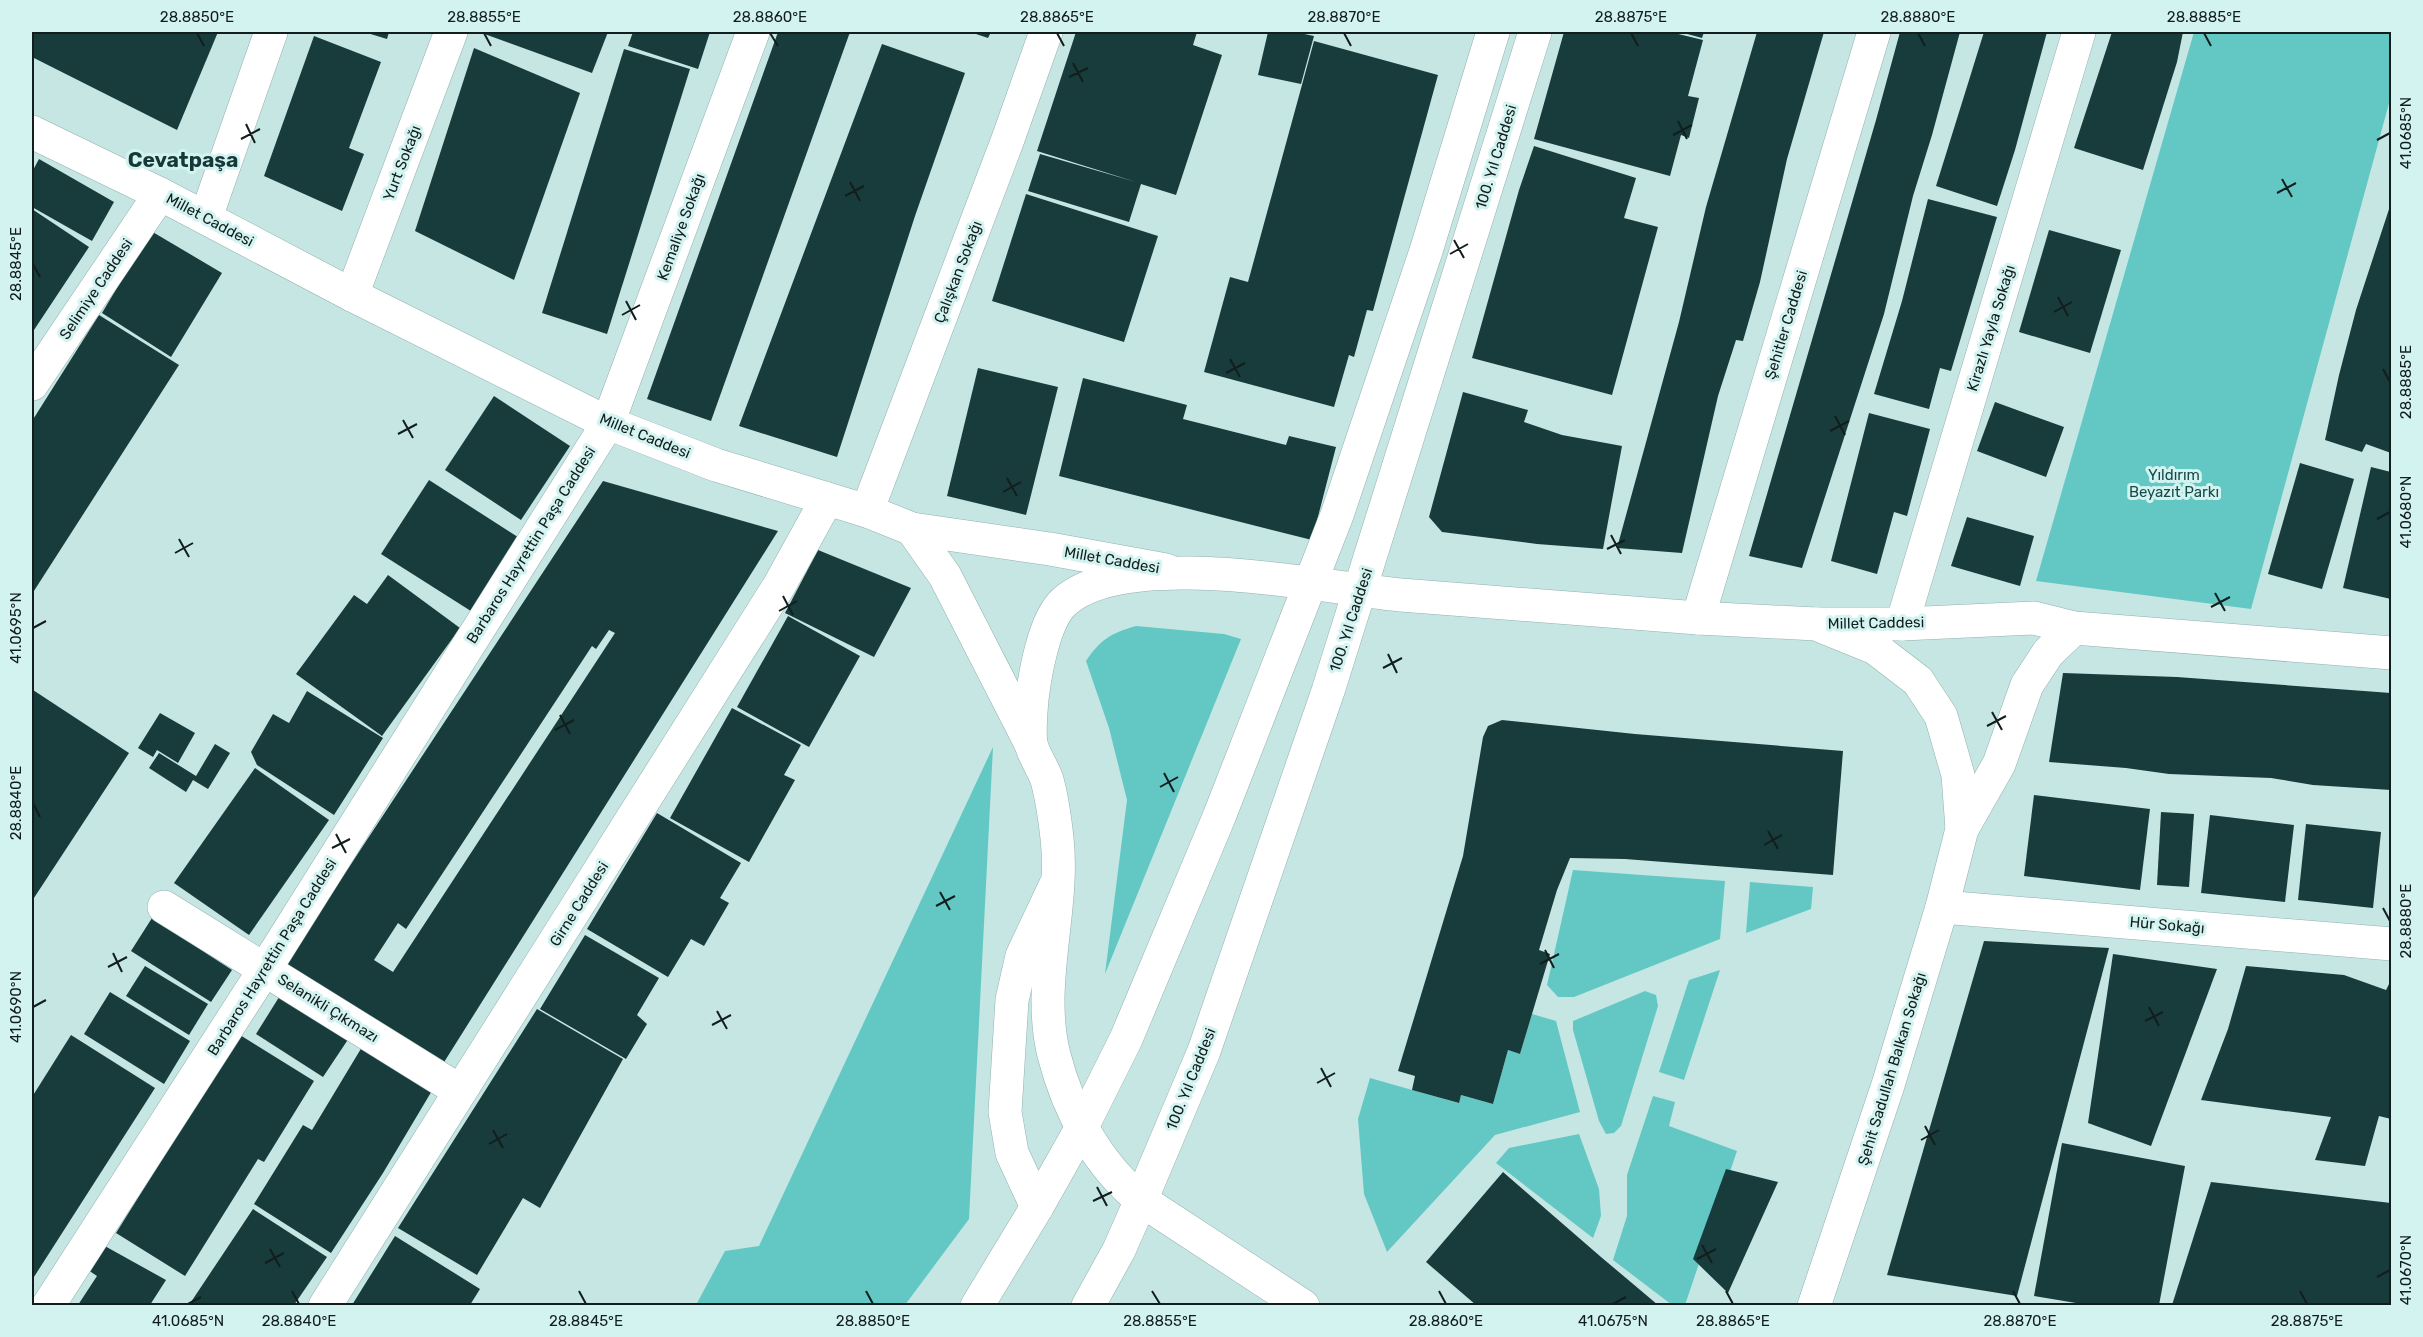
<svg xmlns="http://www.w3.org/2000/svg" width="2423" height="1337" viewBox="0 0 2423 1337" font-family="Rubik,sans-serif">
<rect width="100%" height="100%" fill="#c6e6e4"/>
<g fill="#63c8c4">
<polygon points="2194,32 2391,32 2391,96 2251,609 2036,581"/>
<path d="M1136 626 1224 634 1241 639 1105 974 1127 800 1109 728 1086 661C1100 640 1111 633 1136 626Z"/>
<polygon points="993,747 969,1219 905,1305 696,1305 725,1251 759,1246"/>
<polygon points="1573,870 1725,881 1720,939 1574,997 1558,997 1547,985"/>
<polygon points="1750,882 1813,887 1811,909 1746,933"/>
<polygon points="1720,970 1684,1080 1659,1072 1689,980"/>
<polygon points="1645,991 1656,995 1658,1006 1621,1126 1614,1133 1606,1134 1599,1121 1573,1030 1573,1021"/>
<polygon points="1532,1014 1556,1021 1580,1112 1495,1135 1387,1252 1364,1194 1358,1119 1370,1078 1458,1103 1461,1095 1493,1104 1508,1050 1520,1054"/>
<polygon points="1653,1096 1675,1102 1669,1126 1737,1151 1685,1305 1672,1305 1613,1260 1627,1216 1627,1175"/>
<polygon points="1579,1134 1599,1189 1601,1216 1593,1238 1496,1163 1509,1148"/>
</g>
<g fill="#183c3b" fill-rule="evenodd">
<polygon points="32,32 218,32 177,130 32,57"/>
<polygon points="364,32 389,32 387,39"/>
<polygon points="479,32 608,32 592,73"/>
<polygon points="633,32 710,32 698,69 628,46"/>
<polygon points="778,32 850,32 711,421 647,399"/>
<polygon points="970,32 991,32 988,38"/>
<polygon points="1076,32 1197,32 1193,45 1222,55 1176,195 1141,184 1129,222 1028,191 1040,154 1136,182 1037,151"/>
<polygon points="1268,32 1295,32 1314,36 1301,84 1258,75"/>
<polygon points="1564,32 1670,32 1703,40 1688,96 1699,98 1689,138 1681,135 1670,176 1534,139"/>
<polygon points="1680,32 1704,32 1702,38"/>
<polygon points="1757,32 1824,32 1787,159 1760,282 1743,341 1736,340 1718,396 1682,553 1617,548 1679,322 1706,207"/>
<polygon points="1900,32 1960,32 1932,135 1913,196 1884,314 1802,568 1749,556 1876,120"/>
<polygon points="1984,32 2047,32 2015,150 1997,206 1936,186"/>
<polygon points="2112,32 2183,32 2177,62 2143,170 2074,148"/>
<polygon points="314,36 381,62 349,148 364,154 342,211 264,176"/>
<polygon points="1314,41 1438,75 1373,311 1367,310 1354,357 1349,355 1334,407 1204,372 1230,277 1248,282"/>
<polygon points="882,44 965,73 915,216 837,457 739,426"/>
<polygon points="474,48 580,93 514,280 415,231"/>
<polygon points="624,49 690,69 607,334 542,313"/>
<polygon points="1534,146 1636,178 1624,218 1658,227 1612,395 1472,358 1519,190"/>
<polygon points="39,159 114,202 92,241 32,207 32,172"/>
<polygon points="1026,194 1158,236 1124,342 992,301"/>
<polygon points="1928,199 1997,217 1951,371 1940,368 1929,409 1874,394 1902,301"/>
<polygon points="2391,203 2391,453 2366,444 2362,452 2325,440 2339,375 2356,310"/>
<polygon points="32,209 89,247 32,333"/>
<polygon points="2049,230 2121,250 2090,353 2019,332"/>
<polygon points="151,231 222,273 171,357 102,313"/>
<polygon points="99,315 179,365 32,594 32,421"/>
<polygon points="978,368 1058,387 1026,515 947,496"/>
<polygon points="1083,378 1187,405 1183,419 1286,445 1289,436 1336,447 1312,540 1059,476"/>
<polygon points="1463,392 1528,410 1524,422 1562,435 1622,446 1603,549 1537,544 1442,532 1429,517"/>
<polygon points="494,396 570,446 521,520 445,470"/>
<polygon points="1995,402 2064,427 2046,477 1977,451"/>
<polygon points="1869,413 1930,429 1907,516 1894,512 1877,574 1831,561"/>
<polygon points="2300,463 2354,479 2322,589 2268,574"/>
<polygon points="2371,467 2391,472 2391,599 2343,588"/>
<polygon points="429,480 521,539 474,613 381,554"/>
<path d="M603 481 778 531 441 1067 284 966ZM609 630 615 633 393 972 374 960 398 923 406 929 592 646 596 649Z"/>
<polygon points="1967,517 2034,536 2020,586 1951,566"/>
<polygon points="818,550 911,588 874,657 785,613"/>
<polygon points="388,575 460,628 382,736 296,674 354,595 367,604"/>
<polygon points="788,616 860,656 809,747 737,707"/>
<polygon points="2063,673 2177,677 2391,693 2391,790 2313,785 2271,778 2169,774 2126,768 2049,762"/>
<polygon points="33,690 129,753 32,901 32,693"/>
<polygon points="307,691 383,738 334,815 257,765 251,752 273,714 289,723"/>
<polygon points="732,708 801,745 784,775 795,780 749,862 670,818"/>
<polygon points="160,713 195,733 178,763 157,750 153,757 138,748"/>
<polygon points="1502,720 1635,734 1843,751 1833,875 1625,859 1570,858 1557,890 1539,950 1550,954 1520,1054 1508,1050 1493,1104 1461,1095 1459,1103 1412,1090 1415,1076 1398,1071 1463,856 1483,737 1488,726"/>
<polygon points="215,744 230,753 208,789 193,780 186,792 149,768 159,753 196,776"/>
<polygon points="255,768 329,820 249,935 174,883"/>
<polygon points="2034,795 2150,809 2140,890 2024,876"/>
<polygon points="2161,812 2194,814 2189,887 2157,885"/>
<polygon points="657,813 741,863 720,898 729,903 704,946 691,939 668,977 587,929"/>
<polygon points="2210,815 2294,825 2285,902 2201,893"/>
<polygon points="2306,824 2381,832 2373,908 2298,900"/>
<polygon points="152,918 232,970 211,1002 131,951"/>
<polygon points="585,935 659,978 637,1015 647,1024 626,1059 540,1009"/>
<polygon points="1984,941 2109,948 2017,1296 1887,1275"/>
<polygon points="2113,954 2217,969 2151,1146 2088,1123"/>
<polygon points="145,966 208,1004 189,1035 126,996"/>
<polygon points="2246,966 2344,975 2386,990 2391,980 2391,1119 2379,1116 2365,1166 2315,1160 2331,1117 2201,1100 2228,1029"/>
<polygon points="110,992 190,1041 164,1084 84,1034"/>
<polygon points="281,994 349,1038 323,1077 256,1034"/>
<polygon points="537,1009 623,1059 540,1208 523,1198 477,1275 398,1228"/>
<polygon points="71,1035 155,1088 32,1280 32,1097"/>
<polygon points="240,1035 314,1081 264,1162 258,1159 185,1276 116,1233"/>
<polygon points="362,1047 433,1089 383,1173 331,1253 254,1204 303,1125 312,1130"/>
<polygon points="2062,1143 2185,1166 2159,1305 2088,1305 2034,1296"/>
<polygon points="1726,1169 1778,1182 1728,1293 1693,1259"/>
<polygon points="1503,1172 1601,1257 1658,1305 1476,1305 1426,1262"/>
<polygon points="2211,1182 2391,1203 2391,1305 2172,1305"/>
<polygon points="253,1209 327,1257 294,1305 189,1305"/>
<polygon points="395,1236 480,1289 470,1305 352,1305"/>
<polygon points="103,1245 166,1280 150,1305 78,1305 97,1276 88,1270"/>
</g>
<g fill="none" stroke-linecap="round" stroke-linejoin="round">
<g stroke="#92b0af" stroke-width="34">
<g id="street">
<polyline points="206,217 271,32"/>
<polyline points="352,295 451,32"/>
<polyline points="32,384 160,194"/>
<polyline points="867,511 1008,139 1046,32"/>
<polyline points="1698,618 1874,32"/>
<polyline points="1902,624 2079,32"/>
<polyline points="164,907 460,1091"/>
<polyline points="1942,907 2392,944"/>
<polyline points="48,1306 265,969 608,423 753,32"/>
<polyline points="325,1306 779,586 827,499"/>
</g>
</g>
<g stroke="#92b0af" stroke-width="34">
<g id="secondary">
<polyline points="32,132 160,194 352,295 608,423 716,465 867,511 912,529 1050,549 1166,570"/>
<polyline points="912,529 945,576 1031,744"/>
<polyline points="1817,624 1902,624 2034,618 2074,628 2392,653"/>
</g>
</g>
<g stroke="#92b0af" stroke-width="34">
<g id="primary">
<polyline points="1082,1127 1126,1039 1219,817 1337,515 1426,251 1493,32"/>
<polyline points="1141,1200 1204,1051 1328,691 1535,32"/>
<path d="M1303 1306 1141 1200C1097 1164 1068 1110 1054 1055 1036 984 1065 909 1057 838 1055 820 1052 798 1047 780 1043 768 1034 756 1031 744 1029 731 1031 712 1032 699 1035 674 1044 620 1064 602 1126 546 1321 587 1401 595L1698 618 1816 624 1875 648 1918 681 1941 716 1958 775 1962 829"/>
<polyline points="1814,1306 1888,1085 1942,907 1962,829 1999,764 2027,685 2048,653 2074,628"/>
</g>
</g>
<g stroke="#92b0af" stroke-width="34">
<g id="highway">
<polyline points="1037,1207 1012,1153 1005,1112 1012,1000 1022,956 1056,884"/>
<polyline points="977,1306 1037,1207 1082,1127"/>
<polyline points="1088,1306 1119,1250 1141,1200"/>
</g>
</g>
<use href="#street" stroke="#fff" stroke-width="33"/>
<use href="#secondary" stroke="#fff" stroke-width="33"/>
<use href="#primary" stroke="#fff" stroke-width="33"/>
<use href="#highway" stroke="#fff" stroke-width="33"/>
</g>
<path fill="none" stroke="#121e1d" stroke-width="2" d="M197 33 204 46M484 33 491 46M770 33 778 46M1057 33 1064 46M1344 33 1351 46M1631 33 1638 46M1918 33 1925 46M2204 33 2211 46M1073 63 1083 82M1069 77 1088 68M1678 121 1687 139M246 124 255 143M1673 135 1692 125M241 139 260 129M2377 140 2390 133M2282 179 2292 197M850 182 860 201M2277 193 2296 183M845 196 864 186M1454 240 1464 258M1450 254 1468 244M33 264 40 277M2058 297 2068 316M626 301 636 320M2054 312 2072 302M622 315 640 305M1230 359 1240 377M2383 369 2390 382M1226 373 1245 363M1835 416 1845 435M403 420 413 438M1830 431 1849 421M398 434 417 424M1007 478 1017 496M1003 492 1021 482M2377 519 2390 512M1611 535 1621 554M179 539 189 557M1607 549 1625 540M175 553 193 543M2215 593 2225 611M783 596 793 615M2211 607 2230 597M779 611 797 601M33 628 46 621M1388 654 1397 673M1383 668 1402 658M1992 712 2002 730M560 715 570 734M1987 726 2006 716M555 730 574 720M1164 773 1174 792M1160 787 1178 777M33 803 40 817M1768 831 1778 849M336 834 346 853M1764 845 1782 835M332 848 350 839M940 892 950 910M936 906 955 896M2383 908 2390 921M1545 950 1554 968M113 953 122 972M1540 964 1559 954M108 967 127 957M33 1007 46 1000M2149 1007 2159 1026M717 1011 727 1029M2145 1021 2163 1012M712 1025 731 1015M1321 1068 1331 1087M1317 1083 1335 1073M1925 1126 1935 1145M493 1130 503 1148M1921 1140 1939 1130M489 1144 507 1134M1097 1187 1107 1206M1093 1201 1112 1192M1702 1245 1712 1263M270 1249 280 1267M1697 1259 1716 1249M265 1263 284 1253M2377 1277 2390 1270M292 1291 299 1304M579 1291 586 1304M866 1291 873 1304M1152 1291 1160 1304M1439 1291 1446 1304M1726 1291 1733 1304M2013 1291 2020 1304M2300 1291 2307 1304M188 1304 201 1297M1613 1304 1626 1297"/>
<g text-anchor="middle" stroke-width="6" stroke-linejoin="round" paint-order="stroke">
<g font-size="15" fill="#121e1d" stroke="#d3f3f1">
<text transform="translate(1496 157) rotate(-73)" y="5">100. Yıl Caddesi</text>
<text transform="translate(402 163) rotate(-69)" y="5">Yurt Sokağı</text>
<text transform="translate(210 220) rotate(28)" y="5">Millet Caddesi</text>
<text transform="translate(681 227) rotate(-70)" y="5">Kemaliye Sokağı</text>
<text transform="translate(958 272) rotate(-69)" y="5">Çalışkan Sokağı</text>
<text transform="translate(96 289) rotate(-56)" y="5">Selimiye Caddesi</text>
<text transform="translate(1786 325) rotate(-73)" y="5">Şehitler Caddesi</text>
<text transform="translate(1991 328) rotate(-73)" y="5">Kirazlı Yayla Sokağı</text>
<text transform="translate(645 436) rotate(22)" y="5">Millet Caddesi</text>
<text transform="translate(531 545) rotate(-58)" y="5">Barbaros Hayrettin Paşa Caddesi</text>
<text transform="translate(1112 560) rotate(10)" y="5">Millet Caddesi</text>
<text transform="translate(1351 620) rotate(-72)" y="5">100. Yıl Caddesi</text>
<text transform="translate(1876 623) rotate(-1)" y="5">Millet Caddesi</text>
<text transform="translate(579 904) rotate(-58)" y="5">Girne Caddesi</text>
<text transform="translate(2167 925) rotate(5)" y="5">Hür Sokağı</text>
<text transform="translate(272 957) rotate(-58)" y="5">Barbaros Hayrettin Paşa Caddesi</text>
<text transform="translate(328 1008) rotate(32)" y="5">Selanikli Çıkmazı</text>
<text transform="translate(1892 1069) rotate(-73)" y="5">Şehit Sadullah Balkan Sokağı</text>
<text transform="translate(1191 1079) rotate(-68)" y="5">100. Yıl Caddesi</text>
</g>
<g font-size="15" fill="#174a48" stroke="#d3f3f1">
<text x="2174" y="480">Yıldırım<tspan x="2174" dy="17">Beyazıt Parkı</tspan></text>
</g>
<g font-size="21" font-weight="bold" fill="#163938" stroke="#d3f3f1">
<text x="183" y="167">Cevatpaşa</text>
</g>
</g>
<rect width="2423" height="1337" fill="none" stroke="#d3f3f1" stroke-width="66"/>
<rect x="33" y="33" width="2357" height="1271" fill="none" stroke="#121e1d" stroke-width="2"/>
<g font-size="15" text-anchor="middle" fill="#121e1d">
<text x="197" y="22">28.8850°E</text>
<text x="484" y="22">28.8855°E</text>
<text x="770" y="22">28.8860°E</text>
<text x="1057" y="22">28.8865°E</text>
<text x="1344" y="22">28.8870°E</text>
<text x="1631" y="22">28.8875°E</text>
<text x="1918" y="22">28.8880°E</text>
<text x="2204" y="22">28.8885°E</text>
<text transform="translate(2406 133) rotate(-90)" y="5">41.0685°N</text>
<text transform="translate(16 264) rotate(-90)" y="5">28.8845°E</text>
<text transform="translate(2406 382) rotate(-90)" y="5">28.8885°E</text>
<text transform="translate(2406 512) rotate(-90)" y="5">41.0680°N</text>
<text transform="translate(16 628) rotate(-90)" y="5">41.0695°N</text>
<text transform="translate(16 803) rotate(-90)" y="5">28.8840°E</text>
<text transform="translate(2406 921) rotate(-90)" y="5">28.8880°E</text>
<text transform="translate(16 1007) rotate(-90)" y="5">41.0690°N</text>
<text transform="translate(2406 1270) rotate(-90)" y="5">41.0670°N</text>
<text x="188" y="1326">41.0685°N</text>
<text x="299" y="1326">28.8840°E</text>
<text x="586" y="1326">28.8845°E</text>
<text x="873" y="1326">28.8850°E</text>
<text x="1160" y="1326">28.8855°E</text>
<text x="1446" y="1326">28.8860°E</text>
<text x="1613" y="1326">41.0675°N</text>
<text x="1733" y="1326">28.8865°E</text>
<text x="2020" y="1326">28.8870°E</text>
<text x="2307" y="1326">28.8875°E</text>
</g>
</svg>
